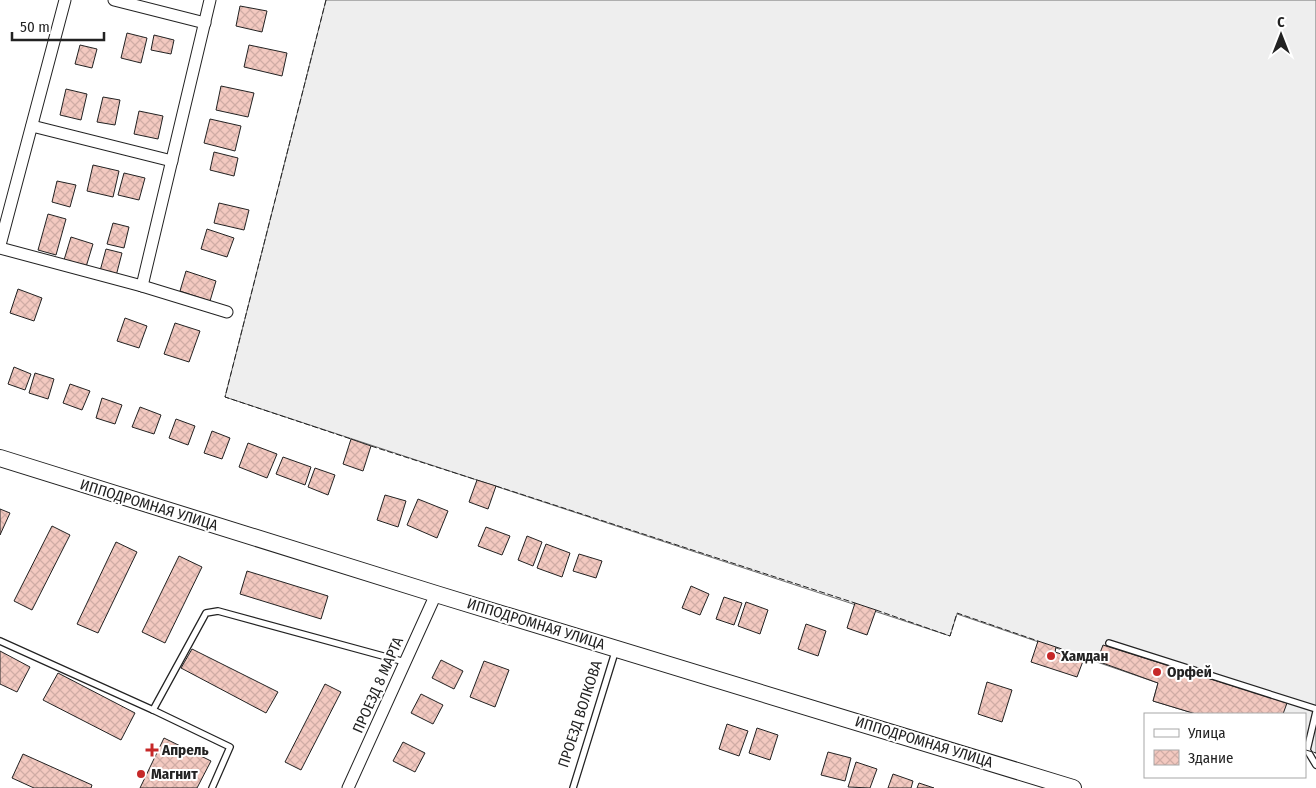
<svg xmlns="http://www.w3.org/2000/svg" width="1316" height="788" viewBox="0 0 1316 788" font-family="'Fira Sans Condensed',sans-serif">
<defs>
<pattern id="building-cross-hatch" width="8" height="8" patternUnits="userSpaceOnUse" patternTransform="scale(1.25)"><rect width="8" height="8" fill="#f3c9c0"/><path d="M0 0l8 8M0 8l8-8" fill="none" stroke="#d0aca5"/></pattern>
</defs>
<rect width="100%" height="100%" fill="#fff"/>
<polygon fill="#eee" stroke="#6f6f6f" points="326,0 1316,0 1316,753 1305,749 1305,714 1196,714 1153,701 1158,683 957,614 950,636 225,397"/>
<g fill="url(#building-cross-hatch)" stroke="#222">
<polygon points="240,6 267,11 262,32 236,26"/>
<polygon points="127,33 147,38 141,63 121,58"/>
<polygon points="154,35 174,40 171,54 151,50"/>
<polygon points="80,45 97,49 92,68 75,64"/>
<polygon points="249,45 287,53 282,76 244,67"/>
<polygon points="221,86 254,93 248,117 216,110"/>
<polygon points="66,89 87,94 81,120 60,115"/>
<polygon points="103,97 120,100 115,125 97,122"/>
<polygon points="139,111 163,116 158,139 134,134"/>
<polygon points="210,119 241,126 235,151 204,143"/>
<polygon points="214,152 238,158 234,176 210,170"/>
<polygon points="93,165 119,171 113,197 87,191"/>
<polygon points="124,173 145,178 139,200 118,195"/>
<polygon points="57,181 76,185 70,207 52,202"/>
<polygon points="219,203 249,210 244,230 214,223"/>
<polygon points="48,214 66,219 56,255 38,250"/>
<polygon points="113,223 129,227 124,248 107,244"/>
<polygon points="207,229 234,238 227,257 201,249"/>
<polygon points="71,237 93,244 86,267 64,260"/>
<polygon points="106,249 122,253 116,276 100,271"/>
<polygon points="186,271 216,281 210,301 180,291"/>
<polygon points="18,289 42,298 34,321 10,313"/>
<polygon points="125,318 147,326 139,348 117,341"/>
<polygon points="175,323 200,331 189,362 164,354"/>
<polygon points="14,367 31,374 25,390 8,384"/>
<polygon points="35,373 54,379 48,399 29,393"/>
<polygon points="70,384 90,391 82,410 63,403"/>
<polygon points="102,398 122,405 115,424 96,418"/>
<polygon points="140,407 161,415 154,434 132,427"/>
<polygon points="176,419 195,426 188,445 169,438"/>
<polygon points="212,431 230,438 222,459 204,453"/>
<polygon points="351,439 371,446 363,471 343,464"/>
<polygon points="248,443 277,454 267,478 239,467"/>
<polygon points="283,457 311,467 305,485 276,474"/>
<polygon points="315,468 335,475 328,495 308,487"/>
<polygon points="477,480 496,486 488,509 469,502"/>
<polygon points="385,495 406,501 398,527 377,520"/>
<polygon points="418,499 448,511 437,538 407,525"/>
<polygon points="0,509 10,513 0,535"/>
<polygon points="52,526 70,535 32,610 14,601"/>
<polygon points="486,527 510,536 502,555 478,546"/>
<polygon points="527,536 542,542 533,566 518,560"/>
<polygon points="116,542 137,552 98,633 77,624"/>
<polygon points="546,544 570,553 562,577 537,568"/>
<polygon points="579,554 602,561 596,578 573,571"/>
<polygon points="179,556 202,567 165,643 142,632"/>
<polygon points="247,571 328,596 321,619 240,594"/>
<polygon points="691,586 709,594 700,615 682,608"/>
<polygon points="724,597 742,603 734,625 716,619"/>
<polygon points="746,602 768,610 760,634 738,626"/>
<polygon points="855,603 876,610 867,635 847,628"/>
<polygon points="806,624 826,631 818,656 798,649"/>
<polygon points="1038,641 1056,647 1055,652 1083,661 1077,677 1031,662"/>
<polygon points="1103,645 1287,703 1283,714 1196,714 1153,701 1158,683 1097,661"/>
<polygon points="192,649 278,692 266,713 181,668"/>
<polygon points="0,651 30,667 17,692 0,684"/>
<polygon points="441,660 463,671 454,689 432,678"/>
<polygon points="484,661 509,670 495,707 470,697"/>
<polygon points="58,673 135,713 121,740 43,700"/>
<polygon points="987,682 1012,690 1002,722 978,714"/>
<polygon points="325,684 341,692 301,770 285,762"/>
<polygon points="421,694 443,705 433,724 411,713"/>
<polygon points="727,724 748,731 739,756 719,749"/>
<polygon points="757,728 778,735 770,760 749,753"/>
<polygon points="164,738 211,761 197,788 140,788"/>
<polygon points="403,742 425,753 415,772 393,761"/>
<polygon points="828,752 851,758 845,781 821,775"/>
<polygon points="23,754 92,785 91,788 34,788 12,778"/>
<polygon points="856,762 877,769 870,788 848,787"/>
<polygon points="893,774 913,781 911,788 888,788"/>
<polygon points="919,783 934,788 917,788"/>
</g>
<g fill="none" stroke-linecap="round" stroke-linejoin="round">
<g stroke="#222" stroke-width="8">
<g id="lane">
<polyline points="0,641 153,710 230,747 212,788"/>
<polyline points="1109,643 1316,709"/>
<polyline points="153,710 206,613 218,611 405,662"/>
<polyline points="1316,712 1307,750 1316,765"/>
<polyline points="573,788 616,649"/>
</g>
</g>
<g stroke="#222" stroke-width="13">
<g id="street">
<polyline points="114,0 205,23"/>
<polyline points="32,126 172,161"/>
<polyline points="0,245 65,0"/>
<polyline points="0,248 142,286 227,312"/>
<polyline points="142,286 210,0"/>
<polyline points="348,788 436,594"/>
</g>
</g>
<g stroke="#222" stroke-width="18">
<polyline id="secondary" points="0,458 436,594 1073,788"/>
</g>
<use href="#lane" stroke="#fff" stroke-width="5.5"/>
<use href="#street" stroke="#fff" stroke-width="11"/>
<use href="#secondary" stroke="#fff" stroke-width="16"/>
<g stroke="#222" stroke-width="1" stroke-dasharray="6 2.5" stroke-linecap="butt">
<polyline points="326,0 225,397 351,439"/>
<polyline points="371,446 477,480"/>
<polyline points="496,486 855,603"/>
<polyline points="876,610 950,636 957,613 1038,641"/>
<polyline points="1056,647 1097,661"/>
<polyline points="1306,750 1316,753"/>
</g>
</g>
<g fill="#c62828" stroke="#fff" stroke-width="2">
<circle cx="1051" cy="656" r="5"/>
<circle cx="1157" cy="672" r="5"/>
<path d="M149.5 742.5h5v5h5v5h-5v5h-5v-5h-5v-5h5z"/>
<circle cx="141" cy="774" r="5"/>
</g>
<g text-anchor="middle" stroke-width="4" stroke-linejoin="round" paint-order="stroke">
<g font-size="15" fill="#222" stroke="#fff">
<text transform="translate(149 505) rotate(17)" y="5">ИППОДРОМНАЯ УЛИЦА</text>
<text transform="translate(536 624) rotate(17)" y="5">ИППОДРОМНАЯ УЛИЦА</text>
<text transform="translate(378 685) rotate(-66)" y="5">ПРОЕЗД 8 МАРТА</text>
<text transform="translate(580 714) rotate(-72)" y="5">ПРОЕЗД ВОЛКОВА</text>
<text transform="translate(924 742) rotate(17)" y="5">ИППОДРОМНАЯ УЛИЦА</text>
</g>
<g font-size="15" font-weight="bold" fill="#222" stroke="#fff" text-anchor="start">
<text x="1061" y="661">Хамдан</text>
<text x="1167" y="677">Орфей</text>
<text x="162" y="755">Апрель</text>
<text x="151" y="779">Магнит</text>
</g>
</g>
<rect x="1144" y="713" width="162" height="65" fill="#ffffff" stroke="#a7a7a7"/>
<rect x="1154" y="729" width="25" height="8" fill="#ffffff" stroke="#a7a7a7"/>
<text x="1188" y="738" font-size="15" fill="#222222">Улица</text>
<rect x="1154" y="750" width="25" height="15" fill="url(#building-cross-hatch)" stroke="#a7a7a7"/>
<text x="1188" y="763" font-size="15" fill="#222222">Здание</text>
<g transform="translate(1281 35)" stroke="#ffffff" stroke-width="4" paint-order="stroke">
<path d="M0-4L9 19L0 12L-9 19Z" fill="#222222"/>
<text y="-8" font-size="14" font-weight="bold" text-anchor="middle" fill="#222222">С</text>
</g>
<path d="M12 32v8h92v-8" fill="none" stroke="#222222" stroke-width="2.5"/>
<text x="20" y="32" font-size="15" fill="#222222" stroke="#ffffff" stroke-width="4" paint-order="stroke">50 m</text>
</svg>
